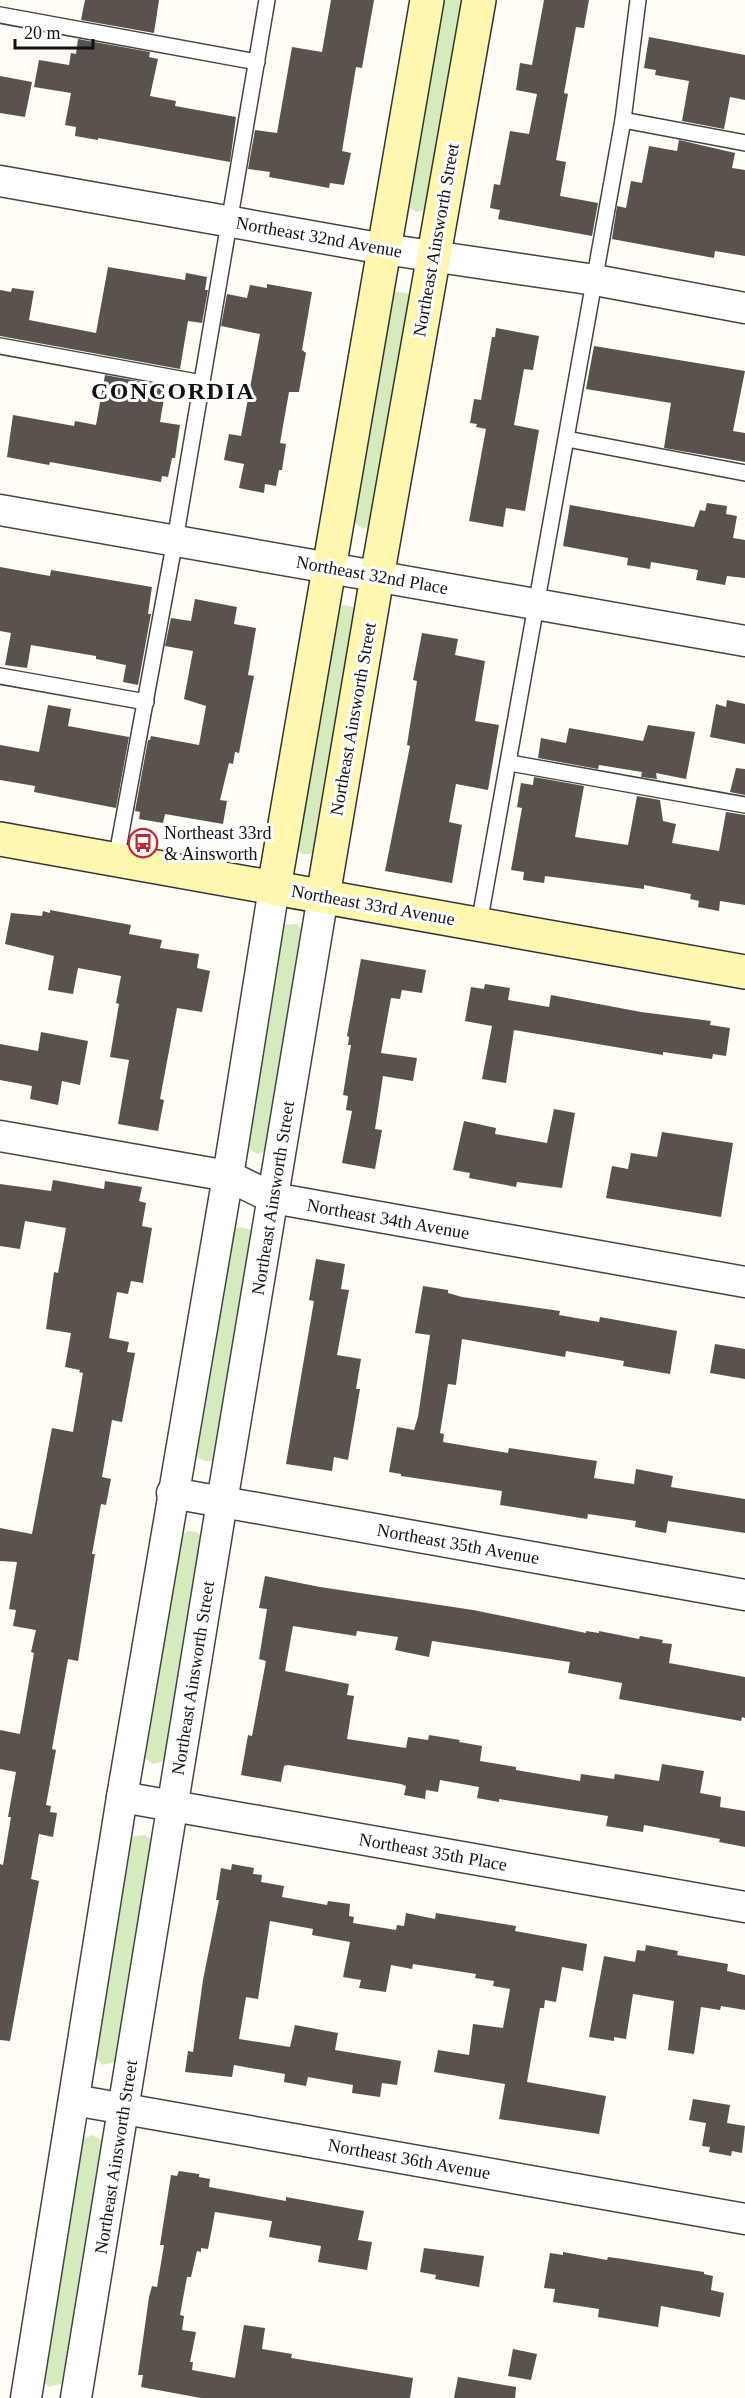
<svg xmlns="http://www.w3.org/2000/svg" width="745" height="2398" viewBox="0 0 745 2398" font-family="'Times New Roman',serif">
<rect width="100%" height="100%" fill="#fffdf5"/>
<g fill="#d5ebbd">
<polygon points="439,0 468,0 432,208 417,212 403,205"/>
<polygon points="388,290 417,295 372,525 363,529 353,522"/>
<polygon points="344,605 356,608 319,849 313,854 302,854 295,847 338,607"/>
<polygon points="296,924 304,931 272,1149 257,1154 242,1143 279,933 285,925"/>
<path d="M239 1227 248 1229 253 1233 219 1455 214 1461C203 1462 199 1460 193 1451L231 1231Z"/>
<polygon points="188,1531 196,1532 203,1536 171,1759 153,1764 141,1755 181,1535"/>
<polygon points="145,1835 153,1841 122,2060 103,2065 90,2052 126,1844 134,1836"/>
<polygon points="93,2135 102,2141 106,2151 64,2383 49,2387 39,2377 82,2139"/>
</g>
<g fill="#5a524d">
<polygon points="85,0 159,0 154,33 81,20"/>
<polygon points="331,0 374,0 362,68 356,67 342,151 351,153 344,185 330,183 329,188 269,177 270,172 248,169 255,130 277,133 292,47 322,52"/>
<polygon points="544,0 589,0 584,28 576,27 564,93 568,94 556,160 566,162 560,196 598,203 592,236 498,219 500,210 490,208 494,184 500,185 510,131 529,134 537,94 516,90 520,63 532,65"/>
<polygon points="649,37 745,55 745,100 730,97 724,129 682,121 689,81 655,75 656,70 644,68"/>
<polygon points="78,39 150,52 149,57 158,59 150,96 176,101 175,106 236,117 230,162 98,138 98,140 75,136 76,127 65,125 71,93 34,87 39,60 69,65 71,53 76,54"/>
<polygon points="0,76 32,82 25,117 0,113"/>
<polygon points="679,140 735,153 732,168 745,170 745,256 715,251 714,258 612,239 617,206 626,208 631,181 642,183 649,146 677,151"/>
<polygon points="108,267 185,280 186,273 207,277 205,290 208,290 202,323 188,321 180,369 0,336 0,290 11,292 12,288 34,291 29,320 96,333"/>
<polygon points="267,284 312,292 302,350 306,353 299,392 289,392 280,443 286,444 282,470 279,470 276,486 265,484 264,493 239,488 244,464 224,460 229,434 241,436 260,334 221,326 227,294 247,298 250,285 267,288"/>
<polygon points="496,328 539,336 533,370 524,369 514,425 539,430 525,511 506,508 503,527 469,521 486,429 476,427 477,424 470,423 474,399 481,400 492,337 495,337"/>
<polygon points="594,346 745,371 733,431 745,433 745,462 664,448 671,403 586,389"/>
<polygon points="105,375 166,386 160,422 180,425 175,458 172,458 168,477 162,476 161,482 50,462 49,465 7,457 13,415 74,426 75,421 96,425"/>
<polygon points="707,503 727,506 726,514 737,516 733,538 745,540 745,578 727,576 725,585 696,580 698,570 651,562 650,569 627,565 628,558 563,546 570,505 694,527 700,510 705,511"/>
<polygon points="0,567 50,576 51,570 152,587 148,614 151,614 138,685 123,682 126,665 96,659 96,656 31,645 27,668 5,665 11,633 0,631"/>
<polygon points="195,599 237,607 234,624 256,628 248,675 254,676 239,753 235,752 233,764 229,763 220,800 227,801 223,824 165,814 163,823 139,819 140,812 135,811 148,740 150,740 151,736 199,745 206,706 184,699 193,651 165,646 171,618 191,621"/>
<polygon points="422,633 458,639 455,655 485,661 475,721 499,725 488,790 456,784 449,822 462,825 452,883 385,871 410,746 407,745 417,681 413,680"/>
<polygon points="727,700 745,704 745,744 710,737 716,704 726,707"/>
<polygon points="48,705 71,709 68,726 129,737 116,808 34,792 35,786 0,780 0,745 39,752"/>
<polygon points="648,725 695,732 686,779 656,773 657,779 641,777 642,772 599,765 598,769 538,758 541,738 566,743 569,728 643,741"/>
<polygon points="736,768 745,769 745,795 730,792"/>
<polygon points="534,777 584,786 575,837 628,845 637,796 660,800 663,821 676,824 672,843 719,851 726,812 745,815 745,905 720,901 719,911 698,907 699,901 690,899 691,894 644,885 644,889 545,876 544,883 523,880 524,872 511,870 522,808 517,807 521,783 533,785"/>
<polygon points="50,910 131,925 129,934 162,940 160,948 199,954 197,968 210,971 202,1012 177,1008 160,1099 164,1100 158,1131 118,1124 129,1060 110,1057 119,1004 116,1003 121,976 78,968 73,994 48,990 54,956 5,944 11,913 42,916 43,911 50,913"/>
<polygon points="361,959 426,970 422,993 402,990 400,999 391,998 381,1053 417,1058 413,1081 383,1076 375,1129 382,1130 375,1169 342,1163 352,1111 346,1110 348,1096 343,1095 351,1045 348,1045 349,1037 347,1036"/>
<polygon points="485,984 510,988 508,1000 549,1007 551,995 641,1012 711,1021 710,1025 730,1028 726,1056 713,1054 712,1059 663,1052 663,1055 514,1030 506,1083 482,1079 492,1026 465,1021 471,987 484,989"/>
<polygon points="41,1032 88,1041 80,1085 62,1081 58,1105 30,1099 32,1086 0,1080 0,1044 38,1051"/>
<polygon points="554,1109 575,1113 562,1188 517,1182 516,1187 469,1178 470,1173 453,1170 464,1121 496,1128 495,1134 547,1143"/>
<polygon points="662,1132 733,1143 721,1217 606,1198 612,1166 628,1169 631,1153 657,1157"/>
<polygon points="53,1180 104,1189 105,1181 142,1187 139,1201 146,1203 142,1226 152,1228 143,1283 131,1281 128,1294 117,1292 109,1338 129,1342 127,1352 135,1353 122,1422 112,1420 102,1477 111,1479 106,1505 101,1504 92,1554 95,1554 78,1661 68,1659 52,1749 56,1750 46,1805 51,1806 50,1812 57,1813 53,1837 39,1834 31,1879 39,1881 10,2041 0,2040 0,1864 3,1865 11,1817 8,1817 16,1772 0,1769 0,1730 20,1734 34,1653 31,1652 36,1630 13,1626 16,1610 9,1609 17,1562 0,1561 0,1528 32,1534 52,1428 73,1432 83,1373 79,1372 80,1370 65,1367 71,1333 46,1329 54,1272 58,1273 66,1228 25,1221 20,1249 0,1246 0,1184 51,1191"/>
<polygon points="316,1259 345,1264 341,1289 349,1290 337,1355 361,1359 356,1389 360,1389 348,1460 334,1457 332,1471 286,1464 314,1301 309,1300"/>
<polygon points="423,1286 448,1290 448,1293 462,1297 560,1311 559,1315 599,1322 600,1317 677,1331 670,1374 623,1366 624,1361 566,1351 565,1357 462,1339 456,1385 448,1384 440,1433 444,1434 443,1442 508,1453 509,1448 597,1461 594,1478 634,1484 636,1469 673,1476 671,1487 745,1499 745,1533 668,1521 666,1533 635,1527 636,1521 588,1514 587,1519 500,1505 502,1491 401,1476 401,1474 389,1472 397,1427 414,1430 418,1417 430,1335 415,1333"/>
<polygon points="715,1344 745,1349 745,1379 710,1373"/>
<polygon points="265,1576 320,1587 473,1610 586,1633 586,1631 599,1633 599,1631 639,1639 640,1636 663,1640 662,1643 672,1644 669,1663 745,1677 745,1718 742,1717 741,1721 619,1699 622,1683 568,1673 570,1662 432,1641 429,1657 395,1650 398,1637 357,1631 356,1636 293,1626 285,1671 349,1684 347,1695 354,1696 347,1739 406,1748 408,1737 428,1740 429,1735 460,1740 459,1742 482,1746 480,1761 516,1767 516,1770 580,1781 581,1774 614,1779 615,1774 659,1781 662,1764 704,1771 700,1793 721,1797 720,1807 745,1811 745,1847 719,1842 720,1839 644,1825 643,1832 606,1826 608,1816 499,1799 499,1802 477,1798 479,1787 440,1780 438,1792 426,1790 425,1799 404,1795 406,1786 401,1784 288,1765 284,1766 281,1782 241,1775 248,1735 252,1736 266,1661 259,1659 267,1609 259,1608"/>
<polygon points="232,1864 254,1868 253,1874 262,1875 261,1882 284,1886 282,1897 327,1905 328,1901 350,1904 349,1916 354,1917 353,1923 396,1930 397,1925 404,1926 406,1913 435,1919 436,1913 516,1926 515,1931 587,1944 583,1971 562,1967 556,2002 545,2000 544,2008 540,2008 527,2082 606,2096 599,2134 499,2119 505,2084 434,2072 438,2050 469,2055 473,2024 503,2028 510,1989 493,1986 494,1981 475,1978 476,1974 413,1964 412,1969 391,1965 386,1992 359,1988 361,1980 343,1977 350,1942 312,1935 313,1929 270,1921 258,1999 246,1997 239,2039 290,2047 295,2025 338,2033 335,2050 401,2061 397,2085 382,2083 380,2097 352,2093 353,2085 308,2077 306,2086 284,2082 285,2074 234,2065 232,2077 185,2072 188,2051 193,2052 203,1980 219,1900 216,1900 221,1868 231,1870"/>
<polygon points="646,1945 678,1951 677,1955 728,1964 727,1971 745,1975 745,2010 721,2006 720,2010 701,2007 694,2054 668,2050 674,2001 633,1994 626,2039 614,2037 614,2041 589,2037 604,1956 635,1962 637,1950 645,1951"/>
<polygon points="693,2099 730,2105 727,2123 745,2126 742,2153 732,2151 731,2156 709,2152 710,2147 702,2146 706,2123 689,2120"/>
<polygon points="179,2171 199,2174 199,2177 210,2179 209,2187 286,2201 286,2197 364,2211 358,2240 372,2242 367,2270 318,2262 321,2246 269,2237 272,2221 215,2212 208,2249 201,2248 201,2252 197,2251 191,2277 187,2277 180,2315 184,2316 182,2330 196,2332 190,2362 193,2362 192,2370 235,2378 244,2325 265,2328 262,2349 292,2354 291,2358 413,2378 410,2398 201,2398 141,2387 143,2375 138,2375 149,2297 152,2286 157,2287 164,2245 160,2245 171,2175 177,2176"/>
<polygon points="424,2248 484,2256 479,2287 435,2279 436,2275 420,2272"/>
<polygon points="563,2252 607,2260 608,2257 623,2259 704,2272 704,2274 713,2276 711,2290 724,2293 720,2317 661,2306 658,2327 598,2317 599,2309 553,2302 555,2289 544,2288 550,2253 563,2255"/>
<polygon points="513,2349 537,2354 531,2380 508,2376"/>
<polygon points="458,2377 516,2387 515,2398 454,2398"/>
</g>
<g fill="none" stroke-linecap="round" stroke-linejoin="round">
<g stroke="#444" stroke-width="18">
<g id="lane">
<polyline points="0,15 257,62"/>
<polyline points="623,120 745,143"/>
<polyline points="0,346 202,383"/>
<polyline points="567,439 745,473"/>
<polyline points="0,676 146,702"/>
<polyline points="510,763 745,805"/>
<polyline points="116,860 175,540 267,0"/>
<polyline points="479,924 623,120 638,0"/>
</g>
</g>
<g stroke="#444" stroke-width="33">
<g id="street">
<polyline points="0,181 384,249 595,280 745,308"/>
<polyline points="0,510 745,641"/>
<polyline points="0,1136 228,1176 273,1198 745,1282"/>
<polyline points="172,1493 745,1595"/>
<polyline points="122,1797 745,1907"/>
<polyline points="74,2100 745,2219"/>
<polyline points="26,2398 122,1797 228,1176 274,888"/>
<polyline points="76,2398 222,1502 323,896"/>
</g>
</g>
<g stroke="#333" stroke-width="36">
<g id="secondary">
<polyline points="0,839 745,972"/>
<polyline points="274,888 427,0"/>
<polyline points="323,896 377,577 479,0"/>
</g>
</g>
<use href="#lane" stroke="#fff" stroke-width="15"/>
<use href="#street" stroke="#fff" stroke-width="30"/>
<use href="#secondary" stroke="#fff6b0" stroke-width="33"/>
</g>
<defs>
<g id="bus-ring" transform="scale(1.5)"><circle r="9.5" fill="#fff" stroke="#c4262e" stroke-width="1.5"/><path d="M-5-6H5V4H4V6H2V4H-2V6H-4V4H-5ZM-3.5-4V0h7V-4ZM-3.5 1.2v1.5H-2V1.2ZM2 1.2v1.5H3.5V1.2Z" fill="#c4262e"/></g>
</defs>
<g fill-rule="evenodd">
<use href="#bus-ring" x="143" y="843"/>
</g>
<g text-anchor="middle" stroke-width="6" stroke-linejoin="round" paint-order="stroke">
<g font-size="18" fill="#111" stroke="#fff">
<text transform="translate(319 237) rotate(10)" y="6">Northeast 32nd Avenue</text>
<text transform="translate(436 240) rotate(-80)" y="6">Northeast Ainsworth Street</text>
<text transform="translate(372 575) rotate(10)" y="6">Northeast 32nd Place</text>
<text transform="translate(353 719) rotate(-80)" y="6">Northeast Ainsworth Street</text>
<text transform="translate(373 905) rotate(10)" y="6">Northeast 33rd Avenue</text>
<text transform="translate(273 1198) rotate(-81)" y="6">Northeast Ainsworth Street</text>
<text transform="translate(388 1219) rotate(10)" y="6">Northeast 34th Avenue</text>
<text transform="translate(458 1544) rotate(10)" y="6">Northeast 35th Avenue</text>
<text transform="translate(193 1678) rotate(-81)" y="6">Northeast Ainsworth Street</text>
<text transform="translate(433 1852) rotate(10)" y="6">Northeast 35th Place</text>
<text transform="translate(116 2157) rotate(-81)" y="6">Northeast Ainsworth Street</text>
<text transform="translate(409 2159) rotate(10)" y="6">Northeast 36th Avenue</text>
</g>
<g font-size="18" fill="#111" stroke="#fff" text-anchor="start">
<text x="164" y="839">Northeast 33rd<tspan x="164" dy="21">&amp; Ainsworth</tspan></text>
</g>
<g font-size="24" font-weight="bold" letter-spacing="1.5" fill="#111" stroke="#fff">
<text x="173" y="399">CONCORDIA</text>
</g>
</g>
<path d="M15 39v9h78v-9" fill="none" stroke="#111111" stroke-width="3"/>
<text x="24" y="39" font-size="18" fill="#111111" stroke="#ffffff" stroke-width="4.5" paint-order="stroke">20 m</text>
</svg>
